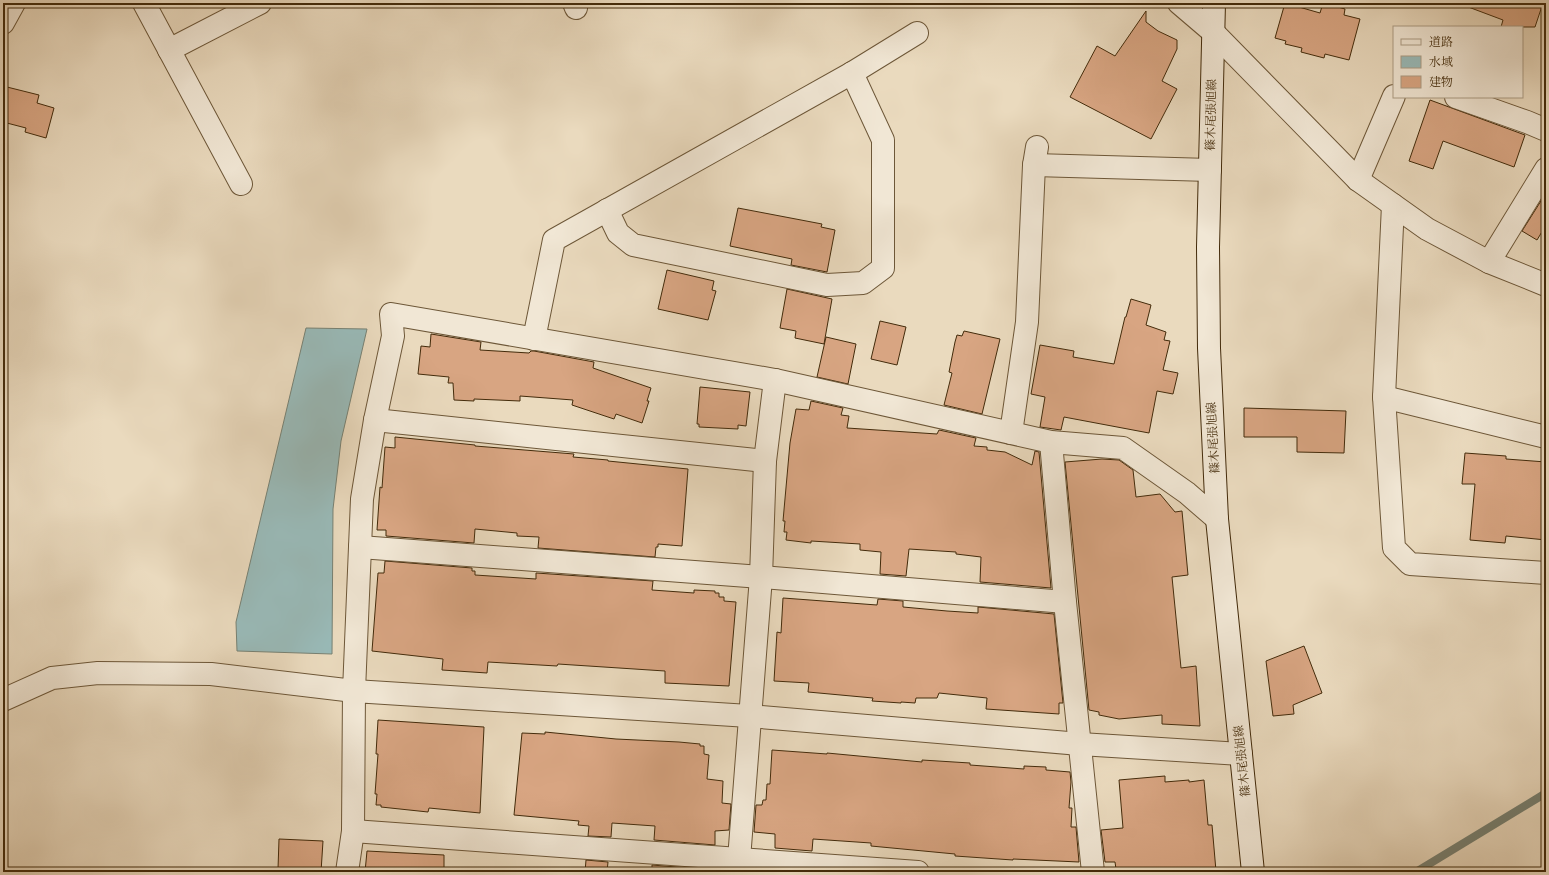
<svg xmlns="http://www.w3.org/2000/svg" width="1549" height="875" viewBox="0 0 1549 875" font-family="'IM FELL Great Primer','Noto Serif JP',serif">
<rect width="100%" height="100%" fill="#eadabe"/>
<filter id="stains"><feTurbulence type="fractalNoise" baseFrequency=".005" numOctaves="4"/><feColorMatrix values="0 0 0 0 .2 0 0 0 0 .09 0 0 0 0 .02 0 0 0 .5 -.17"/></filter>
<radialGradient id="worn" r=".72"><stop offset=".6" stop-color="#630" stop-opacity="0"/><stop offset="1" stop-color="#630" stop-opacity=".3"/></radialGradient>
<polygon fill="#99bab8" stroke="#778173" points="306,328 367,329 341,441 333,509 332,654 237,651 236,622"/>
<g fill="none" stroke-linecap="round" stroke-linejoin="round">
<polyline stroke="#778173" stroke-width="8" points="1416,872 1546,793"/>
</g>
<g fill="#d8a582" stroke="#432b0b">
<polygon points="1285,3 1320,13 1323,3 1324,3 1345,9 1344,15 1360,19 1349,60 1325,54 1324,58 1301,52 1302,48 1285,44 1286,41 1275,38"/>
<polygon points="1463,3 1543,3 1535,27 1501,27 1503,20 1463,5"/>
<polygon points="1146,11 1146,22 1158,31 1177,40 1177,49 1162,81 1177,89 1151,139 1070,97 1097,46 1115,56"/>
<polygon points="3,86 39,95 37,103 54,108 46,138 25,132 26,128 3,122"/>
<polygon points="1430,100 1525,135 1514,167 1443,141 1433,169 1409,161"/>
<polygon points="1546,193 1546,225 1537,240 1522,231"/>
<polygon points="738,208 822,224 821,227 835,230 827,272 791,265 792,259 730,246"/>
<polygon points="667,270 714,281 712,290 716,291 708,320 658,309"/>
<polygon points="787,289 832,299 824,344 795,338 796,331 780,328"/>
<polygon points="1131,299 1151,305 1146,325 1166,332 1164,340 1170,341 1163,370 1178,373 1173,394 1157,391 1149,433 1064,417 1061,430 1040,427 1045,397 1031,394 1040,345 1074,351 1073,357 1114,364 1125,317 1126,317"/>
<polygon points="880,321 906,327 897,365 871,359"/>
<polygon points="964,331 1000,339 982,414 944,405 952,373 949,372 955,342 957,335 962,336"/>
<polygon points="431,334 481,342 480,350 529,353 531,351 534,351 594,362 593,368 651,388 647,401 649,401 642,423 616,414 614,419 572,405 573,400 520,396 520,401 474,399 474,401 454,400 453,383 448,383 449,377 418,374 421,346 430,347"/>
<polygon points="826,337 856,344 848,384 817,377"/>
<polygon points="700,387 750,392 746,426 738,425 738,429 699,427 699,424 697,424"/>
<polygon points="811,401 843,408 841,415 849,416 847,428 937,434 939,430 976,438 974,446 987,447 987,450 1005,452 1032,465 1035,451 1039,452 1051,588 980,582 981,557 956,554 956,552 909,549 906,576 880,574 881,552 860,550 860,544 811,541 811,543 786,540 787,532 784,532 785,521 783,521 790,443 796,409 809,410"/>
<polygon points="1244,408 1346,411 1344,453 1297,452 1297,437 1244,437"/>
<polygon points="395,437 475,445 475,446 574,454 573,457 608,460 608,461 688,469 682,546 658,544 658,547 656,547 655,557 538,548 539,537 517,536 517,533 475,529 474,543 386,536 386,530 377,530 380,487 382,488 385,447 395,448"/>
<polygon points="1465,453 1506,456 1506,459 1546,462 1546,540 1506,536 1505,543 1470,540 1475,484 1462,484"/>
<polygon points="1102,459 1119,460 1133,470 1136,497 1160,494 1175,512 1182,511 1188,575 1172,577 1181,668 1196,666 1200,726 1162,724 1162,715 1119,719 1099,715 1099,712 1089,710 1065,462"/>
<polygon points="385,561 472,568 472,571 475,571 475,575 536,579 536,573 653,581 652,590 694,593 694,590 715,591 715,593 719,593 719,597 724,597 724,601 736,602 729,686 665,683 665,671 558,664 557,666 488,662 487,673 442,670 443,659 372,651 378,573 384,573"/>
<polygon points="783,598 877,605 878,599 903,601 903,607 947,611 978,613 978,607 1054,614 1063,703 1059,703 1059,714 986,709 987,698 939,693 937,698 916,698 915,703 901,702 901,703 872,701 873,698 808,692 809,683 774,681 777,632 781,633"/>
<polygon points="1304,646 1322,693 1293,705 1294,714 1273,716 1266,661"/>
<polygon points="378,720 484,727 480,813 429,808 428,812 381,807 381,805 376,805 377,794 375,794 378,754 376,754"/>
<polygon points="545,732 616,739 679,742 700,744 700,746 704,746 704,754 709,755 707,779 723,781 722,803 731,804 729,830 715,831 715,845 654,840 655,826 612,823 611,837 588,836 589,826 578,825 579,821 514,815 522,733 545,734"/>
<polygon points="772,750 827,754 827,753 922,762 922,760 970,763 970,765 1024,769 1024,766 1046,767 1046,770 1070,772 1071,782 1069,808 1072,808 1071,827 1076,827 1079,862 1013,859 1013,860 955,856 955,854 871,846 871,843 813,839 812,851 775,848 775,834 754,832 756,805 762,805 763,800 766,800 767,784 770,784"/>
<polygon points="1165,776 1165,782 1189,780 1189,782 1204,780 1208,825 1212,825 1216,871 1205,872 1123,872 1123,868 1116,869 1115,862 1105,862 1101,830 1123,828 1119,780"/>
<polygon points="279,839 323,841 321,872 298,872 298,870 278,869"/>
<polygon points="367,851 444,855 444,872 365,872"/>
<polygon points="586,860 608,862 607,872 585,872"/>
<polygon points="652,865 713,870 713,872 652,872"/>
</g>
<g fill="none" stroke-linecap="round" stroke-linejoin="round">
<g stroke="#6d5738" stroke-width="24">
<g id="minor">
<polyline points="144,3 241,184"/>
<polyline points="574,3 576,8"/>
<polyline points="1179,3 1213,32 1358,180 1427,229 1489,262 1546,285"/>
<polyline points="3,23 14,3"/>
<polyline points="169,50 260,3"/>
<polyline points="1456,97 1527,122 1546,130"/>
<polyline points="1034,165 1210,170"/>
<polyline points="1358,180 1394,96"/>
<polyline points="1393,205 1384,397 1394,548 1410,564 1546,573"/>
<polyline points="607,210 618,233 633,245 827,285 863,283 883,268 883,140 852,73"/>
<polyline points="1489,262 1546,169"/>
<polyline points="534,339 554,240 852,73 917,33"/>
<polyline points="1384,397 1546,437"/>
<polyline points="375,420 765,461"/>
<polyline points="1011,433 1027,322 1034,165 1037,147"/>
<polyline points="1051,442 1065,602 1093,872"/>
<polyline points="360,547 761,577 1065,602"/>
<polyline points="3,700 52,678 98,673 211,674 354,691 362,499 375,420 393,336 391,314 775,380 1051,442 1123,448 1187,493 1217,519"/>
<polyline points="353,831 918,872"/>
<polyline points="347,872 353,831 354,691 749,716 1080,744 1241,754"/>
<polyline points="738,872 761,577 765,461 775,380"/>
</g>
</g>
<g stroke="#432b0b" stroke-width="24">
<polyline id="secondary" points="1214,3 1208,247 1209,348 1217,519 1253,872"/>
</g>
<use href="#minor" stroke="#f1e7d5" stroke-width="22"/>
<use href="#secondary" stroke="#f1e7d5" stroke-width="22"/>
</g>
<g text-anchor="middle" stroke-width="3.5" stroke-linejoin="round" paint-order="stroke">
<g font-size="12" fill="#432b0b" stroke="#f1e7d5">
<text transform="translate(1211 115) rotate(-89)" y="4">篠木尾張旭線</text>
<text transform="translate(1213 438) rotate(-93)" y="4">篠木尾張旭線</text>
<text transform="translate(1242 761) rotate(-96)" y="4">篠木尾張旭線</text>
</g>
</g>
<rect width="1549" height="875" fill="none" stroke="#eadabe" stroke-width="16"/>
<rect x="4" y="4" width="1541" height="867" fill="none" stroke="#432b0b" stroke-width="2"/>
<rect x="8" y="8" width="1533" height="859" fill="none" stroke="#432b0b"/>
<rect x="1393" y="26" width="130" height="72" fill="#f1e7d5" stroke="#ab9c84"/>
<rect x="1401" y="39" width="20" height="6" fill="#f1e7d5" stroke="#ab9c84"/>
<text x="1429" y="46" font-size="12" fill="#432b0b">道路</text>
<rect x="1401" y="56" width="20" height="12" fill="#99bab8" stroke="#ab9c84"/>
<text x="1429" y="66" font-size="12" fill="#432b0b">水域</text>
<rect x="1401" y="76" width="20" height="12" fill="#d8a582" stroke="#ab9c84"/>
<text x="1429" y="86" font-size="12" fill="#432b0b">建物</text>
<rect width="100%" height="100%" filter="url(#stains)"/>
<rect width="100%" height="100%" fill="url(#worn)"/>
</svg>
